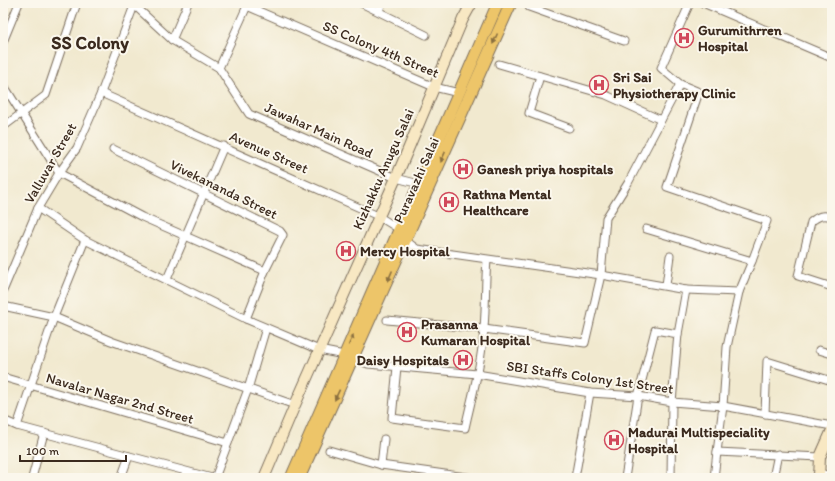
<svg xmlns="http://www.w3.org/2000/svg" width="835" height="481" viewBox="0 0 835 481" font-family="Itim,sans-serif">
<rect width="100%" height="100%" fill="#fbf7ec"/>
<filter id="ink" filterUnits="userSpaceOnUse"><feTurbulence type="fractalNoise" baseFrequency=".025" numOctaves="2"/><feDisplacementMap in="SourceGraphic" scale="8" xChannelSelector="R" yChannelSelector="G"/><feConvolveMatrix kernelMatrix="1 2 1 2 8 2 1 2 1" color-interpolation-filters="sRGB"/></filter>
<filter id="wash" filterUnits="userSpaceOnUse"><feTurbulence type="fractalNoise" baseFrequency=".012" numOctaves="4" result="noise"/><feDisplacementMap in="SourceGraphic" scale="16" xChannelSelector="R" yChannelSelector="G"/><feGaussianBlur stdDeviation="0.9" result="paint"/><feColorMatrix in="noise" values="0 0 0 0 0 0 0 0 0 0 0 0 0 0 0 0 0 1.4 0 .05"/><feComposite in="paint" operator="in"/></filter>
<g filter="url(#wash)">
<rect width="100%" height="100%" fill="#f1e9cf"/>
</g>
<g filter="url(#ink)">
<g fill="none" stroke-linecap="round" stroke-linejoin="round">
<g stroke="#7b6d5c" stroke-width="9">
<g id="street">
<polyline points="132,3 172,40 219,68 249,114 396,178 419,184"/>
<polyline points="361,3 426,35"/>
<polyline points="460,3 470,8"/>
<polyline points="703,3 832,58"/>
<polyline points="529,7 624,41"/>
<polyline points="379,11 382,3"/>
<polyline points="172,40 188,3"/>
<polyline points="3,42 19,3"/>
<polyline points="499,64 606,95 661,120"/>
<polyline points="219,68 247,6 434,87 459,93"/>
<polyline points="540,76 529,113 569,128"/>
<polyline points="3,84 59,173 142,217 265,271"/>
<polyline points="101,93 378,216 399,229 405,240 417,249 601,275 686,290 678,334 655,330 638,396 625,478"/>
<polyline points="3,127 46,95 77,3"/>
<polyline points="113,149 280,231 283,235 265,271 246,319"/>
<polyline points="38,208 85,240 246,319 319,350 344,355 368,364 477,374 590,393 638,396 672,402 723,406 832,426"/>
<path d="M832 217C823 214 818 216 811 222L798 276 832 287"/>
<polyline points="646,229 752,261 767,221 667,187 699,92 680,84"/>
<polyline points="167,279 224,146"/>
<polyline points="666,285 670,256"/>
<polyline points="686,290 739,292 752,261"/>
<polyline points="3,291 38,208 59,173 77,148 101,93 135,3"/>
<polyline points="3,306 54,317 111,341 295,405"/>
<polyline points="387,320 484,329 585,343 601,275 606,218 628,183 680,84 661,68 690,3"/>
<polyline points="819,350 832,354"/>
<path d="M397 367 392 418 465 428C472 396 482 362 484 328 486 305 485 283 487 260"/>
<polyline points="6,378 228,443"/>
<polyline points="765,414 767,361 832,381"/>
<polyline points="3,420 17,426 212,478"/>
<polyline points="17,426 54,317 85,240"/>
<polyline points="329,450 381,465 473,478"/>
<polyline points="717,452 723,406 727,347 739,292"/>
<polyline points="381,465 384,439"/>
<polyline points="818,472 832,477"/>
<polyline points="32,478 44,433"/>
<polyline points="121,478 129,456"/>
<polyline points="215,478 248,389 266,328"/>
<polyline points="575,478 590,393"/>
<polyline points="671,478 672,402 678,334"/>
<polyline points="714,478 717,452 820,457"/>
<polyline points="773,478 778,454"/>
</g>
</g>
<g stroke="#7b6d5c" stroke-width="12">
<g id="secondary">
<polyline points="264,478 295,405 396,178 463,19 472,3"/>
<polyline points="819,478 820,457 832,430"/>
</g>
</g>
<g stroke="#7b6d5c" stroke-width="13">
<g id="primary">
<polyline points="291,478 498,3"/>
<polyline points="299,478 511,3"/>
</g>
</g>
<use href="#street" stroke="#fff" stroke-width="7"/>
<use href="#secondary" stroke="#f8e8c3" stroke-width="10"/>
<use href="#primary" stroke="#edc569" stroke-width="11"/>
</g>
<defs><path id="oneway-solid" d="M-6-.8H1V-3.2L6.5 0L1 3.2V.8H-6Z"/></defs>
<g fill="#8b7040">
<use href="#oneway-solid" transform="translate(495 39) rotate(114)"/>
<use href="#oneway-solid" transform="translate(443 157) rotate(114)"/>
<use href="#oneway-solid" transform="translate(390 276) rotate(113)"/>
<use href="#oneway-solid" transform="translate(351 340) rotate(-66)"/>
<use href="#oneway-solid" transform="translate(337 395) rotate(115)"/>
</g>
</g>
<defs>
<g id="hospital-ring" transform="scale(1)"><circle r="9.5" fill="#fbf7ec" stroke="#d1495b" stroke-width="1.5"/><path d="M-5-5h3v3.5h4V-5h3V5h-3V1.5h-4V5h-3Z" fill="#d1495b"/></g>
</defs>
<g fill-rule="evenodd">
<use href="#hospital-ring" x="684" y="38"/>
<use href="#hospital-ring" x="599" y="85"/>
<use href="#hospital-ring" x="463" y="169"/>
<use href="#hospital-ring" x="449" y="202"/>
<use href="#hospital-ring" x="346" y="251"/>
<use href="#hospital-ring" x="407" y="332"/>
<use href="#hospital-ring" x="463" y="360"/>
<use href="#hospital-ring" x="614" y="440"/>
</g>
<g text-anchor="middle" stroke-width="4" stroke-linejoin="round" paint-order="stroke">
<g font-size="14" font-weight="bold" fill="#3b2a1e" stroke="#fbf7ec" text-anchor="start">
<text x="698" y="35">Gurumithrren<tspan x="698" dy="16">Hospital</tspan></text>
<text x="613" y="82">Sri Sai<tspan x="613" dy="16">Physiotherapy Clinic</tspan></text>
<text x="477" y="174">Ganesh priya hospitals</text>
<text x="463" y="199">Rathna Mental<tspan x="463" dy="16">Healthcare</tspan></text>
<text x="360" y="256">Mercy Hospital</text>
<text x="421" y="329">Prasanna<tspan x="421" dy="16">Kumaran Hospital</tspan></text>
<text x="449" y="365" text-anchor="end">Daisy Hospitals</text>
<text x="628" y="437">Madurai Multispeciality<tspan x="628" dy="16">Hospital</tspan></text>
</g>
<g font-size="14" fill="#3b2a1e" stroke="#fbf7ec">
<text transform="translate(381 49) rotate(23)" y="5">SS Colony 4th Street</text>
<text transform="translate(319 130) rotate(24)" y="5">Jawahar Main Road</text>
<text transform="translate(269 152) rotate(24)" y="5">Avenue Street</text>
<text transform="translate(50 163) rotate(-60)" y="5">Valluvar Street</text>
<text transform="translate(383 169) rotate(-66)" y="5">Kizhakku Anugu Salai</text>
<text transform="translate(416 180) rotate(-66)" y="5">Puravazhi Salai</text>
<text transform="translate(224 189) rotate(26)" y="5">Vivekananda Street</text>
<text transform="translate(590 377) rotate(8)" y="5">SBI Staffs Colony 1st Street</text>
<text transform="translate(120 398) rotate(16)" y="5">Navalar Nagar 2nd Street</text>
</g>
<g font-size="18" font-weight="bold" fill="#3b2a1e" stroke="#fbf7ec">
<text x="90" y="49">SS Colony</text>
</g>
</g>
<rect width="835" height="481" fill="none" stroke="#fbf7ec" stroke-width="16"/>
<path d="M20 455v6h106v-6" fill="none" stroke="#3b2a1e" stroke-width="2"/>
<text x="26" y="455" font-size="12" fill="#3b2a1e" stroke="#fbf7ec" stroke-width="3" paint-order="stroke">100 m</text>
</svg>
